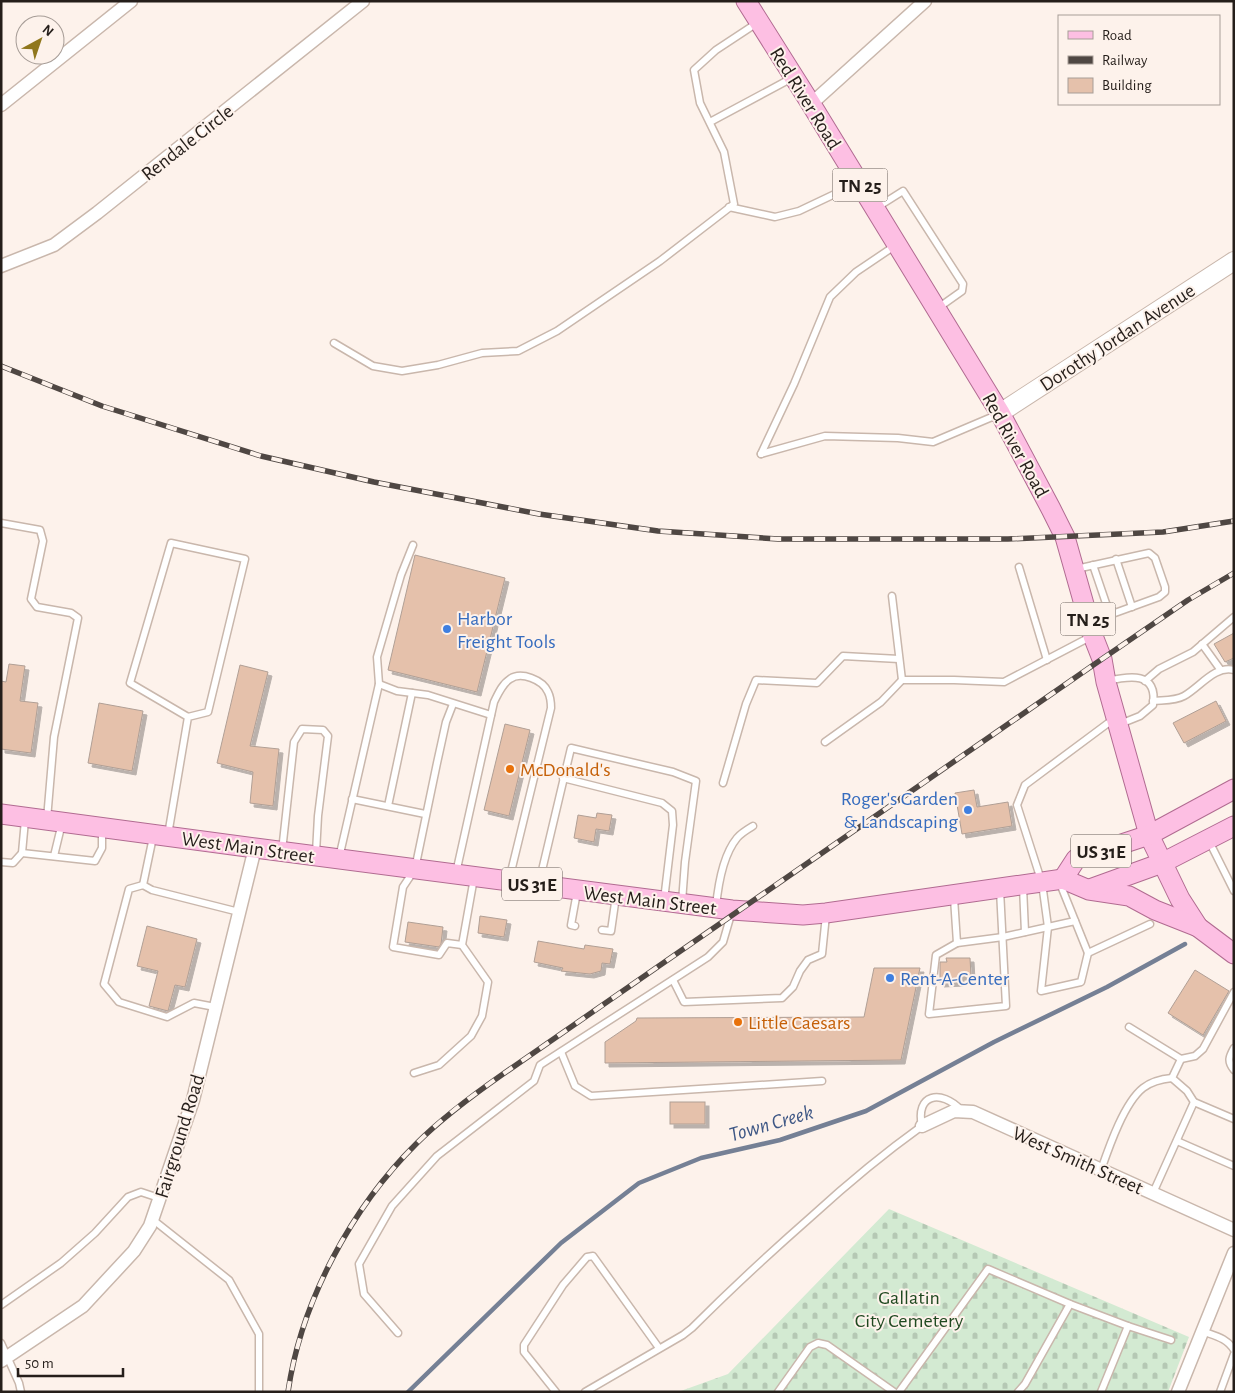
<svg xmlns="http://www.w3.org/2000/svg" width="1235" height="1393" viewBox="0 0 1235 1393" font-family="'Alegreya Sans',sans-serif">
<defs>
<pattern id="cemetery-stones" width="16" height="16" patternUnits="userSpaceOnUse" patternTransform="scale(1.25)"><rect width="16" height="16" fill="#d3ead2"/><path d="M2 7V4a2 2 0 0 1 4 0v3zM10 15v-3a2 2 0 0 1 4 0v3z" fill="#b5c8b4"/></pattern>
<filter id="shadow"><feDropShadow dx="4" dy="4" stdDeviation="0" flood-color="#0004"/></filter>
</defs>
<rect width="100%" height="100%" fill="#fdf2eb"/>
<polygon fill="url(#cemetery-stones)" points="889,1209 1189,1337 1168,1392 678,1392 728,1374"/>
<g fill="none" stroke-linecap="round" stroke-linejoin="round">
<polyline stroke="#758095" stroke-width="4.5" points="408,1392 561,1243 639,1183 701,1158 780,1140 866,1111 994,1042 1107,987 1185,944"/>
</g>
<g fill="#e5c1ab" stroke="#b09f95" filter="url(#shadow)">
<polygon points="415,555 505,578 477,692 388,670"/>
<polygon points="1234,633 1234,658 1225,662 1214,644"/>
<polygon points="9,664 25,666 20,701 38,703 31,753 1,749 1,681 6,682"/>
<polygon points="240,665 268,672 250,746 279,749 273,806 250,803 253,772 217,763"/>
<polygon points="1216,701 1226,721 1184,743 1173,723"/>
<polygon points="99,703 143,711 132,771 88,763"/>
<polygon points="505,724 530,730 509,816 484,810"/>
<polygon points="974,790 977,807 1008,802 1012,826 962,834 955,793"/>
<polygon points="597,813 612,815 609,831 596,829 594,842 574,838 578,815 596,818"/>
<polygon points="480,916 507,920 504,937 478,933"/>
<polygon points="408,922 443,927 441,944 439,947 405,942"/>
<polygon points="147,926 197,939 185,987 175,985 168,1011 149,1006 158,971 137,966"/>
<polygon points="538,941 584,949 585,945 613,949 610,964 602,963 601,971 590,974 561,971 563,968 534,962"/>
<polygon points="946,958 970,958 971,976 960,976 960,982 940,983 940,962 947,962"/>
<polygon points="874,968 920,968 901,1060 605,1063 605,1042 636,1021 637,1018 864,1017"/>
<polygon points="1195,970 1229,991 1203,1035 1168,1013"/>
<rect x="670" y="1102" width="35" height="22"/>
</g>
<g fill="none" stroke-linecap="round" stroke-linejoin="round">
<g stroke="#c9b7ac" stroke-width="9">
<g id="lane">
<polyline points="710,122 792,78"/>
<polyline points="729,207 775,217 799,211 858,183"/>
<polyline points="876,208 903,191 963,284 962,291 938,308"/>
<polyline points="334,343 373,366 402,371 438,365 482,353 518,351 557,331 660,261 734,204 724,152 700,103 694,70 716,50 757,23"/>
<polyline points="761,454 794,384 830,297 856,272 896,245"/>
<polyline points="761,454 825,436 898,438 933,442 999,414"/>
<polyline points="1,523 40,530 43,541 31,599 37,607 71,613 78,618 54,737 47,819"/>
<polyline points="1116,559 1132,607"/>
<polyline points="1093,565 1110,615"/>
<polyline points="1019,567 1047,660"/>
<polyline points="1076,569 1149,553 1155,558 1165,587 1165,592 1159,597 1090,622"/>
<polyline points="892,596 902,680 954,680 1004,682 1092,636"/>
<polyline points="1202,644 1220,669"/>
<path d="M1107 681C1129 676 1158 671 1153 705L1140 716 1120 724"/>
<polyline points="1145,681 1159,669 1193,652 1234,617"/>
<polyline points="379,684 397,691 428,695 491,715"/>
<path d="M1153 701C1164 700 1175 701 1184 696 1200 687 1215 665 1234 670"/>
<polyline points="453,704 446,722 437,763 415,869 403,887 393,947 439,955 447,943 462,945"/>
<polyline points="825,742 881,702 902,680"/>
<polyline points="563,778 662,803 672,811 673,825 664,900"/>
<polyline points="723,783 746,704 756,680 817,683 843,656 899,659"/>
<polyline points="352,799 425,814"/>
<polyline points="388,806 412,693"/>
<polyline points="168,835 188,717 130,683 171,543 245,559 208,712 188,717"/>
<polyline points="1209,841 1234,891"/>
<polyline points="282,851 294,742 302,729 323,730 328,736 318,816 316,853"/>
<polyline points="22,853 95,861 102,848 102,830"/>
<polyline points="54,856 62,823"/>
<polyline points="339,858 379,684 377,657 401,575 413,545"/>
<polyline points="1,862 13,863 22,853 25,820"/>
<path d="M456 873 494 702C498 694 502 684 510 679 521 671 543 680 548 692 550 696 551 703 551 708L509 880"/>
<polyline points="1059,881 1088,953 1150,924"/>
<polyline points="539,883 571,748 673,772 696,781 685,862 682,902"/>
<polyline points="143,885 153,837"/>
<polyline points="1023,887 1025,932"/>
<polyline points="954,898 957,943 1003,937 1075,921"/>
<path d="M716 907C718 886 723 855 737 838 741 833 748 829 753 826"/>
<polyline points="575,926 571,925 577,892"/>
<polyline points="602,930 611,931 616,896"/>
<polyline points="957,943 936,955 929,1014 1006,1006 1000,890"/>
<polyline points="1088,953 1081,982 1041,991 1048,927 1042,883 1017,805 1025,785 1115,718"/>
<polyline points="673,980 684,1002 782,998 793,987 800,971 808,960 822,954 826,915"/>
<polyline points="215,1007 194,1003 167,1017 119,1002 104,984 129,889 143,885 152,890 239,912"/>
<polyline points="1129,1027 1181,1059 1172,1078 1187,1091 1194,1102"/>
<path d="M1234 1048C1229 1057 1227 1061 1234 1070"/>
<polyline points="561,1052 575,1086 591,1096 822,1081"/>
<polyline points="1181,1059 1195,1056 1203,1049 1234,992"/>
<polyline points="414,1073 439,1065 471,1036 482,1016 488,982 462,945 474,878"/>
<polyline points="1177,1141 1234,1166"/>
<path d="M1101 1170C1109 1147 1124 1103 1143 1088 1152 1081 1161 1079 1172 1078"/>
<polyline points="1153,1193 1194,1102 1234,1119"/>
<polyline points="152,1219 229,1280 259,1334 259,1392"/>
<polyline points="1,1305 61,1263 95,1233 128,1197 141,1192 159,1198"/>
<path d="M1202 1331C1215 1336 1227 1338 1234 1350"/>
<polyline points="398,1333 364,1294 359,1264 392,1206 437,1156 534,1081 540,1065 708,957 723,942 732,911"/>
<polyline points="1,1343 19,1383 21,1392"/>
<polyline points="556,1392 524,1352 524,1345 563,1285 587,1257 593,1256 659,1348"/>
<path d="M585 1392 683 1335 692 1328C731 1289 771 1252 812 1216 847 1184 883 1154 922 1126 915 1094 941 1089 961 1110"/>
<polyline points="778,1392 810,1347 818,1343 827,1345 894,1392"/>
<polyline points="899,1392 988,1269 1070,1304 1128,1326"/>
<polyline points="1018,1392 1025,1384 1070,1304"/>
<polyline points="1101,1392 1128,1326 1171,1340"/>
<polyline points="1220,1392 1234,1354"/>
</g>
</g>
<g stroke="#c9b7ac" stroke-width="15">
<g id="street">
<polyline points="811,104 925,1"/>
<polyline points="1,105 131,1"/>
<polyline points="1,266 54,245 97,213 363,1"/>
<polyline points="922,1126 954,1111 973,1112 1234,1230"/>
<polyline points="1,1361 83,1306 134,1251 150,1226 193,1100 255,848"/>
<polyline points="1178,1392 1234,1253"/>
</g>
</g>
<g stroke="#c9b7ac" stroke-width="20">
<polyline id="secondary" points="1000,413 1234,261"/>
</g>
<g stroke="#b16b91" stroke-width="21">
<g id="primary">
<polyline points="746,1 811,104 1000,413 1051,509 1065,537 1093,636 1102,659 1106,682 1149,835 1180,899 1198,927"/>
<polyline points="1,814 255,848 732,910 803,915 826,913 1063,879 1089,890 1129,896 1155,910 1198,927 1234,954"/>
<polyline points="1063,879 1076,859 1149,835 1234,789"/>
<polyline points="1090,889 1162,863 1234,826"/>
</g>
</g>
<use href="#lane" stroke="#fff" stroke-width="6"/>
<use href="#street" stroke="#fff" stroke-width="12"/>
<use href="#secondary" stroke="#fff" stroke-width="18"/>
<use href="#primary" stroke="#fdbfe3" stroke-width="19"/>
<g stroke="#4f4743" stroke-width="5.5">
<g id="rail">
<polyline points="1,366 102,406 261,456 374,482 539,514 658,531 778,539 1008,539 1163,532 1234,521"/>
<path d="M288 1392C301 1301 352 1207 417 1143 443 1117 473 1095 503 1074L1102 659 1188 600 1234 573"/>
</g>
</g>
<use href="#rail" stroke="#fdf2eb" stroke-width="4" stroke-dasharray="11" stroke-linecap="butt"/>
</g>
<g fill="#3f7fe0" stroke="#fdf2eb" stroke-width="2">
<circle cx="447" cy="629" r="5"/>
<circle cx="968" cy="810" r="5"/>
<circle cx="890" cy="978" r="5"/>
</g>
<g fill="#e8710a" stroke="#fdf2eb" stroke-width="2">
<circle cx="510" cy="769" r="5"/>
<circle cx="738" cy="1022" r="5"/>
</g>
<g text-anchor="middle" stroke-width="4" stroke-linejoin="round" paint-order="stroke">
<g fill="#fdf2eb" stroke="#665e59" stroke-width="1">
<rect x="832.5" y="168.5" width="55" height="33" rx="4"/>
<rect x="1060.5" y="602.5" width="55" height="33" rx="4"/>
<rect x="1071" y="834.5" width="60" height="33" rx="4"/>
<rect x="502" y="867.5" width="60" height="33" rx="4"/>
</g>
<g font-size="19" font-weight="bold" fill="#251e1a">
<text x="860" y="192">TN 25</text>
<text x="1088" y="626">TN 25</text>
<text x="1101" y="858">US 31E</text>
<text x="532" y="891">US 31E</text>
</g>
<g font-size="20" fill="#251e1a" stroke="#fdf2eb">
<text transform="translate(806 98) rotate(58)" y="7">Red River Road</text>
<text transform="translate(187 142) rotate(-38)" y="7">Rendale Circle</text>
<text transform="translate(1117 337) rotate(-33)" y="7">Dorothy Jordan Avenue</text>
<text transform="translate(1016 445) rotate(61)" y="7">Red River Road</text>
<text transform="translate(248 847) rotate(8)" y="7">West Main Street</text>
<text transform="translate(650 900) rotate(7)" y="7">West Main Street</text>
<text transform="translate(179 1136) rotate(-73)" y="7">Fairground Road</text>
<text transform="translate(1078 1160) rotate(24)" y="7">West Smith Street</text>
</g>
<g font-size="20" fill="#366cbe" stroke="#fdf2eb" text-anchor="start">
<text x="457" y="625">Harbor<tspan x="457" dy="23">Freight Tools</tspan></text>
<text x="958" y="805" text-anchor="end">Roger's Garden<tspan x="958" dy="23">&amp; Landscaping</tspan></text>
<text x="900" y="985">Rent-A-Center</text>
</g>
<g font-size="20" fill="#c56008" stroke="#fdf2eb" text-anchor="start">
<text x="520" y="776">McDonald's</text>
<text x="748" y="1029">Little Caesars</text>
</g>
<g font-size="20" fill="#204920" stroke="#fdf2eb">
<text x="909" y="1304">Gallatin<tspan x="909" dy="23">City Cemetery</tspan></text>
</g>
<g font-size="21" font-style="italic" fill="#3e5785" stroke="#fdf2eb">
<text transform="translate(771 1123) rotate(-16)" y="7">Town Creek</text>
</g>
</g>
<rect width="1235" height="1393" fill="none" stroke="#251e1a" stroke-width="5"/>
<rect x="1058" y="15" width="162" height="90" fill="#fdf2eb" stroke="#a79d97"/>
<rect x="1068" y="31" width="25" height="8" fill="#fdbfe3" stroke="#a79d97"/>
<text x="1102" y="40" font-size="15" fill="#251e1a">Road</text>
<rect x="1068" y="56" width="25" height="8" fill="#4f4743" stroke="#a79d97"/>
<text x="1102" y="65" font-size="15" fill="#251e1a">Railway</text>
<rect x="1068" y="78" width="25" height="15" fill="#e5c1ab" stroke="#a79d97"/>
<text x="1102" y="90" font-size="15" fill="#251e1a">Building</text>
<g transform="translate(40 40) rotate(40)"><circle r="24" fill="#fdf2eb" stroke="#a79d97"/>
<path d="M0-4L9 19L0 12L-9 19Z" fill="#90771c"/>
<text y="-8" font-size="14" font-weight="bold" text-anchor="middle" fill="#251e1a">N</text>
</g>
<path d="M18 1368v8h105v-8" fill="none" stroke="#251e1a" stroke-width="2.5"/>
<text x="25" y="1368" font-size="15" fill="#251e1a" stroke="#fdf2eb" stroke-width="4" paint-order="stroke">50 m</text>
</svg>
